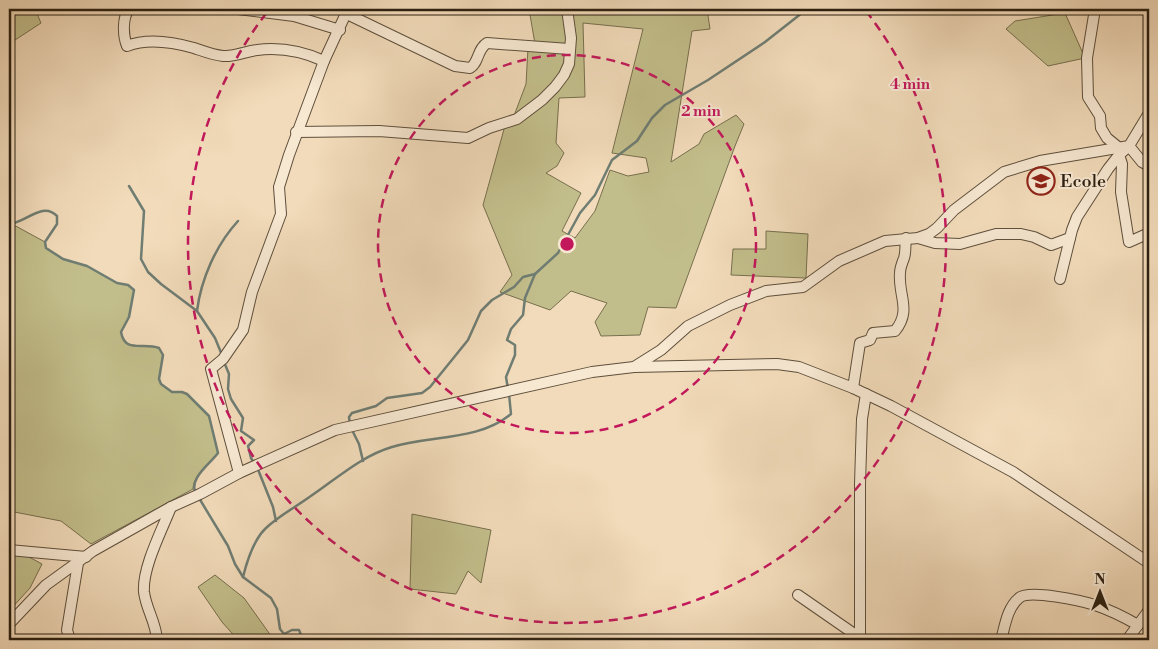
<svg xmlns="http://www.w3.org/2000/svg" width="1158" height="649" viewBox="0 0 1158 649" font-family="'Libre Bodoni',serif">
<rect width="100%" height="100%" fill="#f2dbba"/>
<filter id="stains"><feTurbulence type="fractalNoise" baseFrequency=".004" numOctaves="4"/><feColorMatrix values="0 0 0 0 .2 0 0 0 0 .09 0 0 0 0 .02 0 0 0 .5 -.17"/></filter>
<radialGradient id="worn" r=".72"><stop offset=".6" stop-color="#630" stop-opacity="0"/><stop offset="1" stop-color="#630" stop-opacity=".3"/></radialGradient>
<g fill="#c2be8b" stroke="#776f4e" fill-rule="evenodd">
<polygon points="9,9 35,9 41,23 9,44"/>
<path d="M529 9H707L710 29 692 31 671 162 699 144 704 134 736 115 744 124 735 146 676 308 648 307 640 335 601 336 595 322 607 303 571 291 550 310 500 292 512 275 483 205 506 122 512 121 526 84 528 48 535 44ZM583 23 643 29 612 153 646 158 649 172 628 176 610 170 595 211 575 238 562 231 581 193 546 173 557 166 564 153 556 143 559 98 585 97Z"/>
<polygon points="1065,13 1085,58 1048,66 1006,29 1015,21"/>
<path d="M9 224H12L45 242 46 248 63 259 87 266 117 283 128 285 134 290 129 317 121 332C125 354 143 342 159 348L163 355 159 379 161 384 172 392H182L187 394 209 416 218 453C210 464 193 475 193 489L91 544 61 521 9 511Z"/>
<polygon points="766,231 808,234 806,278 731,275 733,249 766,249"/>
<polygon points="412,514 491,530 481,583 468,571 456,594 410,589"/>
<polygon points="9,547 18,551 42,564 30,588 9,611"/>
<polygon points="215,575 244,598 274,640 238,640 222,622 198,587"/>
</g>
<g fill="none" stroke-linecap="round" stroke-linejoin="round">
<g stroke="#6f7d73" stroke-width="2.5">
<polyline points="129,186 144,211 141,259 148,272 161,284 197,311"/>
<path d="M9 224C26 223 42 201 57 216V224L45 242 46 248 63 259 87 266 117 283 128 285 134 290 129 317 121 332C125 354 143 342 159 348L163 355 159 379 161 384 172 392H182L187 394 209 416 218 453C209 465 188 479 196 494"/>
<path d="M222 355 215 338 197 311C201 279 216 245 238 221"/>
<polyline points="224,362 229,374 228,389 231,399 243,418 241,431 254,440 248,446 251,458 254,463"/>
<polyline points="508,389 506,377 515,355 515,345 507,340 511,329 523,315 525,298 535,274 558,253 580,213 595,195 612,160 637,141 652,118 665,105 708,80 765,42 807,9"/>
<polyline points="350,425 349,417 352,413 376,406 387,398 422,393 430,387 468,340 481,311 492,300 514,287 523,277 535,274"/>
<polyline points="352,430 359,444 363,461"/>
<polyline points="257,467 273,507 276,521"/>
<polyline points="199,498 228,546 235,564 243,577 271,598 277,609 280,629 284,634 292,630 299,630 303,640"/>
<path d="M243 577C247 561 253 541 265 529 277 517 294 508 308 498 335 480 361 456 392 447 432 435 478 441 511 414L509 394"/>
</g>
<g stroke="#5e4f3c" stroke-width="12">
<g id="street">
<path d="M129 9C122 18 123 36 127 46 147 38 173 42 194 48 203 51 213 55 223 56 235 57 246 51 257 50 281 47 302 51 324 61"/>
<polyline points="238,9 294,16 340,30"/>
<polyline points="1095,9 1087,58 1088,97 1100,116 1101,128 1107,138 1118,147"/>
<path d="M347 14 455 66 470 68C479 63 477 49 487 43L569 49"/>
<polyline points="296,132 379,131 468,138 489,128 517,119 542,100 555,87 564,75 569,64 571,38 567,9"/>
<polyline points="1119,155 1122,164 1121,192 1129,242 1149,233"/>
<polyline points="918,238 935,243 960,244 996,234 1021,234 1034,237 1051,245 1070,238"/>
<polyline points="1060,279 1072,230 1077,217 1108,169 1119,155 1129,146 1142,162 1149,166"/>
<polyline points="634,367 661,350 688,326 730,305 766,291 803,287 839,261 885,241 918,238 929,234 937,228 954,210 1004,172 1040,161 1129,146 1149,113"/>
<path d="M853 388 860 343 870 340 873 333 895 331C912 310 898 296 900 273 900 268 902 263 904 258 906 252 905 245 906 238"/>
<polyline points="239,473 211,369 223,359 243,330 252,292 281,214 279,187 289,155 324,61 348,9"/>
<polyline points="9,550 86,557"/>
<polyline points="798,595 863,640"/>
<polyline points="9,624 46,585 93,551 171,507 200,494 239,473 335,430 592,372 634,367 777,364 799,367 853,388 891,406 1013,472 1149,563"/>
<polyline points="70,640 67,630 78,563"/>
<path d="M157 640C156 622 146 609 144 592 142 568 162 530 171 507"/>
<polyline points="860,640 860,484 862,419 866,394"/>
<path d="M1001 640C1005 626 1007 608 1019 598 1029 589 1082 601 1095 605 1110 610 1124 617 1138 625"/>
<polyline points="1127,640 1149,610"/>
</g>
</g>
<use href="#street" stroke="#f7e8d2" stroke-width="10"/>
</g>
<g fill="none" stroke="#c2185b" stroke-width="2.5" stroke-dasharray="9 6">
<circle cx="567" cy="244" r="189"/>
<path d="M866 11A379 379 0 1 1 268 11"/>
</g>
<defs>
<g id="school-ring" transform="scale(1.4375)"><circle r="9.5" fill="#f7e8d2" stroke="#8f2418" stroke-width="1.5"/><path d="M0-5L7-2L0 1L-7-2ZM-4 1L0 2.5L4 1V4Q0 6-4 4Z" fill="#8f2418"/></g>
</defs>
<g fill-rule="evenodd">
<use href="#school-ring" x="1041" y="181"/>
</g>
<g text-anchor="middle" stroke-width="4" stroke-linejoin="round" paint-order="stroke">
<g font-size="18" fill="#2c2012" stroke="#f7e8d2" text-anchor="start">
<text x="1060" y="187">Ecole</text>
</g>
</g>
<circle cx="567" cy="244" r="8" fill="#c2185b" stroke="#f7e8d2" stroke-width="2.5"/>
<g font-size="15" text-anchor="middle" font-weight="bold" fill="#c2185b" stroke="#f7e8d2" stroke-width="4" stroke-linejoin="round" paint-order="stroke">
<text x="910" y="89">4 min</text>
<text x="701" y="116">2 min</text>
</g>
<rect width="1158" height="649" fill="none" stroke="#f2dbba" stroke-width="30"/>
<rect x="10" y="10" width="1138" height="629" fill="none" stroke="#2c2012" stroke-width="2.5"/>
<rect x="15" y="15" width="1128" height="619" fill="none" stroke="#2c2012"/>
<g transform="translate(1100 592)" stroke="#f7e8d2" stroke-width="4" paint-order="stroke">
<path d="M0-4L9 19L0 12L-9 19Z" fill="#2c2012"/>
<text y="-8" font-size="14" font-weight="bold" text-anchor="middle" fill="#2c2012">N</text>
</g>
<rect width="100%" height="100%" filter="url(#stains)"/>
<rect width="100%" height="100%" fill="url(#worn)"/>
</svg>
